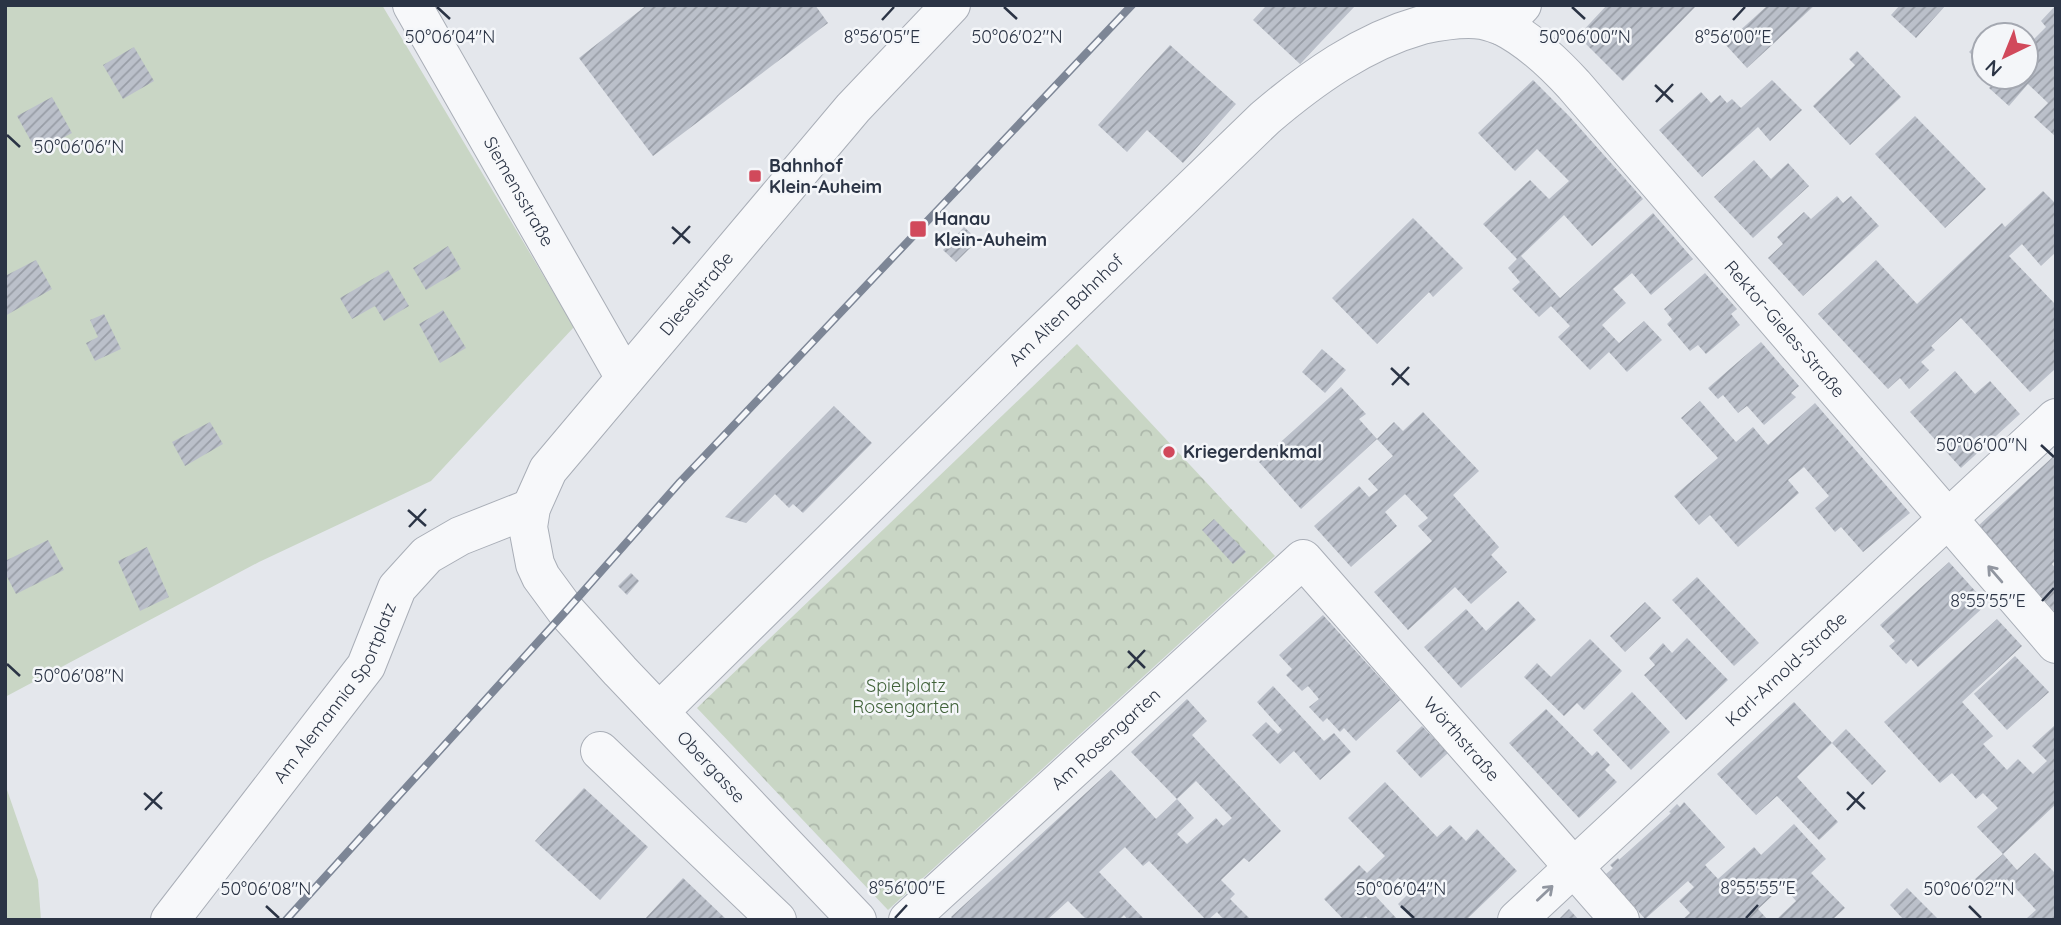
<svg xmlns="http://www.w3.org/2000/svg" width="2061" height="925" viewBox="0 0 2061 925" font-family="Quicksand,sans-serif">
<defs>
<pattern id="forest-crowns" width="20" height="18" patternUnits="userSpaceOnUse" patternTransform="scale(1.75)"><rect width="20" height="18" fill="#c9d6c5"/><path d="M2 6a3 3 0 1 1 6 0M12 15a3 3 0 1 1 6 0" fill="none" stroke="#adb8ab"/></pattern>
<pattern id="building-hatch" width="6" height="6" patternUnits="userSpaceOnUse" patternTransform="scale(1.75)"><rect width="6" height="6" fill="#bbc0ca"/><path d="M-1 1l2-2M0 6l6-6M5 7l2-2" fill="none" stroke="#989da6"/></pattern>
</defs>
<rect width="100%" height="100%" fill="#e4e7ec"/>
<polygon fill="url(#forest-crowns)" points="1077,344 1275,556 888,910 697,708"/>
<g fill="#c9d6c5">
<polygon points="5,5 382,5 574,327 431,481 259,562 5,697"/>
<polygon points="5,784 38,880 41,920 5,920"/>
</g>
<g fill="url(#building-hatch)">
<polygon points="647,5 815,5 828,23 653,156 579,58"/>
<polygon points="1267,5 1356,5 1300,64 1253,20"/>
<polygon points="1607,5 1697,5 1623,81 1578,36"/>
<polygon points="1768,5 1815,5 1747,68 1725,44"/>
<polygon points="1900,5 1946,5 1916,38 1891,15"/>
<polygon points="2056,5 2056,137 2034,117 2048,103 2028,84 2009,106 1989,88 1998,77 2026,77 2026,47 2046,27 2041,21"/>
<polygon points="1993,27 2002,35 1985,35"/>
<polygon points="1984,36 1984,66 1969,52"/>
<polygon points="1170,45 1236,104 1183,163 1147,130 1127,152 1098,125"/>
<polygon points="134,47 154,81 123,99 103,65"/>
<polygon points="1857,51 1901,97 1850,145 1813,106 1855,65 1849,59"/>
<polygon points="1533,80 1570,117 1643,199 1592,246 1564,215 1521,256 1560,298 1653,213 1693,259 1651,295 1632,273 1613,289 1626,303 1602,325 1619,343 1644,321 1662,340 1627,372 1609,352 1590,370 1558,337 1570,326 1551,306 1539,317 1512,289 1520,282 1508,268 1517,259 1483,224 1530,180 1549,199 1569,181 1537,149 1515,171 1478,133"/>
<polygon points="1772,80 1802,110 1770,141 1758,127 1702,177 1659,130 1701,92 1711,103 1720,95 1727,103 1732,99 1741,108"/>
<polygon points="52,97 72,133 37,152 17,116"/>
<polygon points="1915,116 1986,189 1945,228 1875,154"/>
<polygon points="1754,160 1771,179 1788,163 1809,186 1753,238 1714,197"/>
<polygon points="2043,191 2056,204 2056,252 2041,266 2022,244 2009,256 2054,303 2056,300 2056,368 2030,392 1961,318 1931,346 1935,350 1921,362 1929,370 1909,389 1900,378 1888,389 1818,314 1876,260 1917,304 2002,223 2005,227"/>
<polygon points="1837,196 1843,203 1851,196 1879,226 1803,296 1768,258 1783,244 1777,237 1804,212 1811,219"/>
<polygon points="1413,218 1463,268 1433,297 1429,292 1377,344 1332,298"/>
<polygon points="964,227 978,240 956,262 943,250"/>
<polygon points="448,246 461,269 426,290 413,268"/>
<polygon points="36,260 52,289 5,316 5,276"/>
<polygon points="388,270 409,306 384,321 375,306 352,319 340,298"/>
<polygon points="1705,273 1737,309 1731,314 1740,325 1706,354 1698,345 1690,351 1667,324 1672,319 1664,309"/>
<polygon points="443,310 466,348 440,363 419,324"/>
<polygon points="104,314 121,349 95,361 86,343 98,337 90,320"/>
<polygon points="1761,342 1799,386 1791,393 1796,397 1764,425 1747,406 1738,413 1723,395 1718,399 1708,388"/>
<polygon points="1322,349 1346,370 1325,393 1302,372"/>
<polygon points="1955,371 1975,394 1990,381 2020,414 1961,468 1910,412"/>
<polygon points="1341,387 1366,414 1359,419 1377,439 1301,509 1259,462"/>
<polygon points="1700,401 1736,442 1753,427 1768,445 1815,403 1910,513 1863,552 1841,527 1835,532 1815,508 1829,496 1804,467 1788,480 1799,493 1738,547 1710,515 1699,525 1674,496 1718,458 1681,418"/>
<polygon points="834,406 872,443 803,513 793,504 789,508 775,494 746,523 725,517"/>
<polygon points="1423,412 1479,471 1453,495 1499,547 1491,555 1507,572 1471,604 1455,587 1408,630 1374,592 1432,541 1418,526 1428,518 1405,494 1385,512 1397,526 1351,567 1314,526 1359,486 1369,497 1378,490 1368,479 1393,456 1377,439 1394,422 1403,431"/>
<polygon points="210,422 223,444 185,466 172,442"/>
<polygon points="2056,454 2056,560 2052,564 2056,569 2056,613 1978,526"/>
<polygon points="1214,519 1246,552 1233,564 1202,530"/>
<polygon points="48,540 64,570 16,594 5,573 5,561"/>
<polygon points="147,547 169,597 140,611 118,561"/>
<polygon points="1949,562 1987,604 1918,667 1911,659 1906,664 1889,646 1895,641 1880,625"/>
<polygon points="631,573 639,581 627,595 618,586"/>
<polygon points="1697,577 1759,643 1734,666 1672,600"/>
<polygon points="1518,601 1536,620 1461,688 1424,647 1466,609 1486,631"/>
<polygon points="1645,602 1661,618 1625,652 1610,636"/>
<polygon points="1323,615 1400,700 1356,741 1344,728 1340,732 1327,718 1323,722 1309,707 1319,699 1308,686 1302,691 1286,675 1292,669 1279,655"/>
<polygon points="1997,619 2022,646 1962,702 1993,736 1983,744 2007,770 2018,759 2033,774 2047,761 2032,746 2056,724 2056,804 2003,854 1977,827 1998,808 1983,793 1976,799 1952,773 1940,783 1884,722"/>
<polygon points="1687,638 1728,680 1686,720 1644,675 1655,665 1649,658 1663,643 1672,653"/>
<polygon points="1590,639 1622,671 1584,710 1577,703 1564,716 1524,677 1537,663 1551,677"/>
<polygon points="2015,656 2049,692 2007,730 1974,694"/>
<polygon points="1273,686 1324,741 1334,733 1351,752 1320,780 1294,751 1280,764 1252,735 1266,722 1278,734 1282,730 1257,702"/>
<polygon points="1632,692 1670,732 1631,770 1593,730"/>
<polygon points="1187,699 1207,721 1192,735 1281,831 1249,862 1244,858 1221,880 1235,894 1230,899 1251,920 1224,920 1217,912 1208,920 1206,920 1149,861 1143,866 1125,847 1099,872 1145,920 1128,920 1124,915 1119,920 1087,920 1068,901 1047,920 954,920 951,917 1111,770 1156,819 1177,799 1194,818 1177,834 1187,844 1216,818 1223,826 1232,818 1196,781 1177,799 1131,752"/>
<polygon points="1794,702 1832,743 1797,777 1838,822 1819,840 1777,796 1756,815 1717,774"/>
<polygon points="1546,709 1592,756 1597,751 1610,765 1605,770 1617,782 1579,818 1509,743"/>
<polygon points="1422,726 1448,753 1421,778 1396,751"/>
<polygon points="1846,729 1886,771 1872,785 1832,743"/>
<polygon points="1385,782 1437,837 1450,825 1466,841 1477,829 1517,871 1466,920 1413,920 1398,904 1411,891 1398,878 1384,891 1376,883 1369,889 1398,920 1369,920 1366,916 1361,920 1344,920 1324,899 1359,865 1367,873 1385,856 1348,818"/>
<polygon points="584,788 648,847 600,900 535,841"/>
<polygon points="1684,802 1725,847 1705,865 1718,879 1754,847 1761,855 1794,824 1826,859 1811,873 1845,908 1832,920 1776,920 1796,901 1790,894 1794,889 1787,882 1758,909 1768,920 1682,920 1690,913 1679,901 1694,887 1688,881 1645,919 1606,874 1613,868 1610,865 1618,858 1619,860 1671,813 1669,812 1677,804 1680,807"/>
<polygon points="2035,853 2056,874 2056,920 2029,920 2027,918 2036,910 2007,879 1989,895 1975,879 2003,854 2017,870"/>
<polygon points="683,878 727,920 644,920"/>
<polygon points="1907,888 1939,920 1904,920 1890,905"/>
<polygon points="1569,909 1579,920 1558,920"/>
</g>
<g fill="none" stroke-linecap="round" stroke-linejoin="round">
<g stroke="#a9aeb7" stroke-width="40">
<g id="minor">
<path id="s1" d="M412 5 625 378"/>
<path id="s2" d="M1502 26C1530 40 1553 62 1574 85L2056 644"/>
<path id="s3" d="M659 712 1026 349 1265 118C1312 78 1362 42 1422 25 1441 21 1462 17 1482 20 1488 21 1496 24 1502 26L1522 5"/>
<polyline points="600,751 777,920"/>
<path id="s4" d="M170 920 366 666 397 588 427 555 460 536 531 508"/>
<path id="s5" d="M857 920 620 671 566 611 541 577 535 564 528 527 531 508 548 470 853 108 951 5"/>
<path id="s6" d="M908 920 1303 559 1620 920"/>
<path id="s7" d="M1517 920 2056 418"/>
</g>
</g>
<use href="#minor" stroke="#f7f8fa" stroke-width="38"/>
<g stroke="#7d8696" stroke-width="8">
<polyline id="rail" points="286,920 566,611 680,482 1132,5"/>
</g>
<use href="#rail" stroke="#f4f6f9" stroke-width="5" stroke-dasharray="16" stroke-linecap="butt"/>
</g>
<defs><path id="oneway-shaft" d="M-6 0H5M1.5-3L5.5 0L1.5 3" fill="none" stroke-width="1.6" stroke-linecap="round" stroke-linejoin="round" transform="scale(1.75)"/></defs>
<g stroke="#9196a0">
<use href="#oneway-shaft" transform="translate(1995 574) rotate(-131)"/>
<use href="#oneway-shaft" transform="translate(1545 893) rotate(-43)"/>
</g>
<path fill="none" stroke="#2b3445" stroke-width="2.5" d="M437 7 450 19M1004 7 1017 19M1572 7 1585 19M882 20 894 7M1733 20 1745 7M1655 85 1673 102M1656 102 1673 84M7 135 20 147M672 227 690 243M673 244 690 226M1391 368 1409 385M1392 385 1409 367M2041 445 2054 457M408 510 426 526M409 527 426 509M2042 601 2054 588M1128 651 1145 668M7 664 20 676M1128 668 1145 650M1847 792 1865 809M144 793 162 809M145 810 162 792M1847 810 1864 792M266 906 279 918M1401 906 1414 918M1969 906 1981 918M895 918 907 905M1746 918 1758 905"/>
<g fill="#d1495b" stroke="#f4f6f9" stroke-width="2.5">
<rect x="748" y="169" width="14" height="14" rx="3.5"/>
<rect x="909" y="220" width="18" height="18" rx="3.5"/>
<circle cx="1169" cy="452" r="7"/>
</g>
<g text-anchor="middle" stroke-width="5" stroke-linejoin="round" paint-order="stroke">
<g font-size="18" font-weight="bold" fill="#2b3445" stroke="#f4f6f9" text-anchor="start">
<text x="769" y="172">Bahnhof<tspan x="769" dy="21">Klein-Auheim</tspan></text>
<text x="934" y="225">Hanau<tspan x="934" dy="21">Klein-Auheim</tspan></text>
<text x="1183" y="458">Kriegerdenkmal</text>
</g>
<g font-size="18" fill="#2b3445" stroke="#f4f6f9">
<text dy="6" stroke="none"><textPath href="#s1" startOffset="215">Siemensstraße</textPath></text>
<text dy="6" stroke="none"><textPath href="#s5" startOffset="810">Dieselstraße</textPath></text>
<text dy="6" stroke="none"><textPath href="#s3" startOffset="572">Am Alten Bahnhof</textPath></text>
<text dy="6" stroke="none"><textPath href="#s2" startOffset="416">Rektor-Gieles-Straße</textPath></text>
<text dy="6" stroke="none"><textPath href="#s7" startOffset="368">Karl-Arnold-Straße</textPath></text>
<text dy="6" stroke="none"><textPath href="#s4" startOffset="282">Am Alemannia Sportplatz</textPath></text>
<text dy="6" stroke="none"><textPath href="#s6" startOffset="268">Am Rosengarten</textPath></text>
<text dy="6" stroke="none"><textPath href="#s6" startOffset="775">Wörthstraße</textPath></text>
<text transform="translate(711 767) rotate(47)" y="6">Obergasse</text>
</g>
<g font-size="18" fill="#3f6138" stroke="#f4f6f9">
<text x="906" y="692">Spielplatz<tspan x="906" dy="21">Rosengarten</tspan></text>
</g>
</g>
<g font-size="18" text-anchor="middle" fill="#2b3445" stroke="#f4f6f9" stroke-width="5" stroke-linejoin="round" paint-order="stroke">
<text x="1585" y="43">50°06'00"N</text>
<text x="450" y="43">50°06'04"N</text>
<text x="1017" y="43">50°06'02"N</text>
<text x="882" y="43">8°56'05"E</text>
<text x="1733" y="43">8°56'00"E</text>
<text x="79" y="153">50°06'06"N</text>
<text x="1982" y="451">50°06'00"N</text>
<text x="1988" y="607">8°55'55"E</text>
<text x="79" y="682">50°06'08"N</text>
<text x="907" y="894">8°56'00"E</text>
<text x="1758" y="894">8°55'55"E</text>
<text x="266" y="895">50°06'08"N</text>
<text x="1401" y="895">50°06'04"N</text>
<text x="1969" y="895">50°06'02"N</text>
</g>
<rect width="2061" height="925" fill="none" stroke="#2b3445" stroke-width="14"/>
<g transform="translate(2005 56) rotate(223)"><circle r="33" fill="#f4f6f9" stroke="#a4a8b1" stroke-width="2"/>
<path d="M0-5L12 26L0 18L-12 26Z" fill="#d1495b"/>
<text y="-10" font-size="19" font-weight="bold" text-anchor="middle" fill="#2b3445">N</text>
</g>
</svg>
